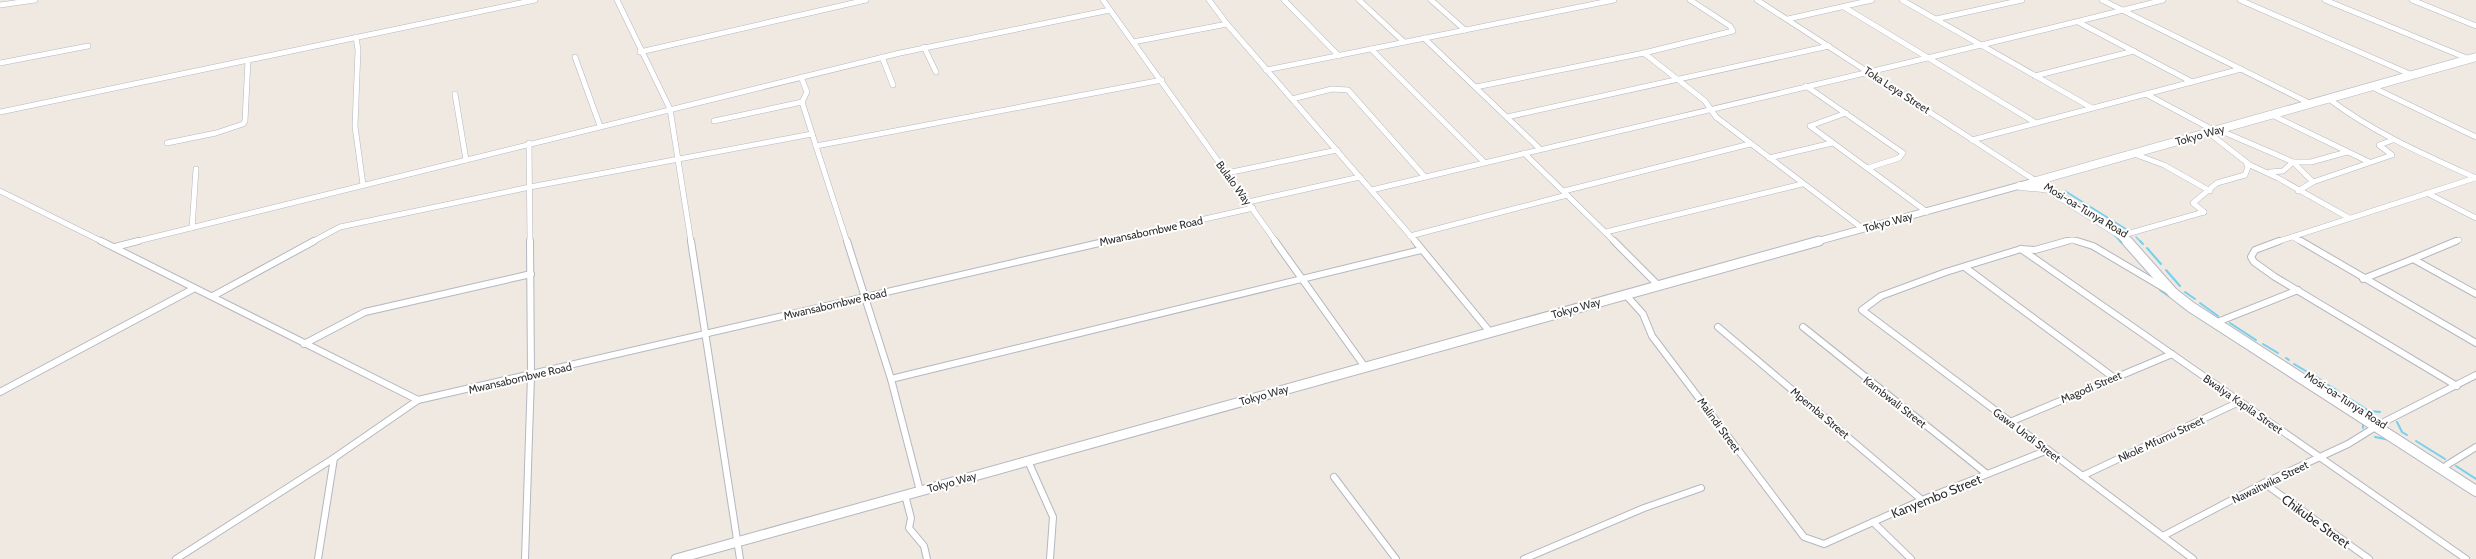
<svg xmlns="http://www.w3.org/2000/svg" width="2476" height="559" viewBox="0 0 2476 559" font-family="Cabin,sans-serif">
<rect width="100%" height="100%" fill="#efe9e1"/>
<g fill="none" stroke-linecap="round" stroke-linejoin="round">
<g stroke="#75cff0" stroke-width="1.5">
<polyline points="2065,191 2129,231"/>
<polyline points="2113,234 2121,242"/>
<polyline points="2136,237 2141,242"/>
</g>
<g stroke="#75cff0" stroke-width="2">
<polyline points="2120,241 2124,245"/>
<polyline points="2140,241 2143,244"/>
<polyline points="2147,248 2161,264"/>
<polyline points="2166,270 2180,286"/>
<polyline points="2160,290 2170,297"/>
<polyline points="2185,292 2195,299"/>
<polyline points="2200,303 2218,316"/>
<polyline points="2230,323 2256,340"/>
<polyline points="2263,344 2278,353"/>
<polyline points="2286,358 2289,360"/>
<polyline points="2294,364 2321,380"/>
<polyline points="2328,385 2338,391"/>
<polyline points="2347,397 2369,411 2380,412"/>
<polyline points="2363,422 2363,428"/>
<polyline points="2397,422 2402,432 2407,435"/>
<polyline points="2375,437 2390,440"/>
<polyline points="2416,441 2445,459"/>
<polyline points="2456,466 2476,479"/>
</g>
<g stroke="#b4b7c1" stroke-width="6">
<g id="minor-far1">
<polyline points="617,0 670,109 691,242"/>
<polyline points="1103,0 1276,242"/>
<polyline points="1209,0 1227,24 1416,242"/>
<polyline points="1284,0 1339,56"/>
<polyline points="1359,0 1404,42"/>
<polyline points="1431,0 1465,30"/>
<polyline points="1757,0 2036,181"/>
<polyline points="1902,0 2092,108"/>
<polyline points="2102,0 2311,104"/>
<polyline points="2240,0 2412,75"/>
<polyline points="2325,0 2469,59"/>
<polyline points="2412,0 2476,26"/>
<polyline points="0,5 35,0"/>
<polyline points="1844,7 2036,123"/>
<polyline points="1788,19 1872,0"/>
<polyline points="1936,19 2022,0"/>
<polyline points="2078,22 2192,82"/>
<polyline points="356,37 358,50 355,126 363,185"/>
<polyline points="1424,38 1540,149"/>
<polyline points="1133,42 1227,24"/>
<polyline points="924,47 936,72"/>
<polyline points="1371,49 1484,162"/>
<polyline points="640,52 866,0"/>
<polyline points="1644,53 1705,101 1716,117 1862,228"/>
<polyline points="575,57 600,126"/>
<polyline points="882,57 893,85"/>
<polyline points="0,63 88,46"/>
<polyline points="1266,70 1614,0"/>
<polyline points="2035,76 2134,51"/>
<polyline points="1806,86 1903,153 1899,158 1868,168"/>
<polyline points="1476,87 1644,53 1733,31 1730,26 1690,0"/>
<polyline points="2372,87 2476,137"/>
<polyline points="455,94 466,160"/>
<polyline points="2146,94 2215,131"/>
<polyline points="1292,99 1332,89 1348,90 1425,177"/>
<path d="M2329 99C2374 133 2425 155 2476 178"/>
<polyline points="802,102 816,146"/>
<polyline points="0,112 535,0"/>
<polyline points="1846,113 1810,126 1927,212"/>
<polyline points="2272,115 2369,162"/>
<polyline points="1507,117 1829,46"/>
<polyline points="714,121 802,102 807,92 801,77"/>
<polyline points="2219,130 2293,162 2313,182"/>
<polyline points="2209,133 2250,165 2278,178 2349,218"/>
<polyline points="1972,140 2241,69"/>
<polyline points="167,143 216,133 243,124 245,121 248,60"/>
<polyline points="529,143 530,242"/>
<polyline points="1524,153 1615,242"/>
<polyline points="2134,154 2164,165 2210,191"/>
<polyline points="1769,158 1832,143"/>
<polyline points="2270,172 2283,171 2293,162 2311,162 2347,152"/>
<polyline points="1227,173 1337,150"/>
<path d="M1372 190C1636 126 1900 67 2163 0"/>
<polyline points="0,191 103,242"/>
<polyline points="1564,191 1750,144"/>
<polyline points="2298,191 2313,182 2392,155 2379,145 2393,140"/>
<polyline points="2427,193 2476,218"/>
<polyline points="1248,202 1360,177"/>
<polyline points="2204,212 2193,203 2217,183 2245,175 2248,167 2246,162"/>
<polyline points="192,228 196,169"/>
<polyline points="1606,232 1802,184"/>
<polyline points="2127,234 2204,212"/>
<polyline points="1410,236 1567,195"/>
<polyline points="2293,237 2302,242"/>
<polyline points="134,242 900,53 1110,10"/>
<polyline points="312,242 340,227 530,187 812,134"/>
<polyline points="847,242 816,146 1162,80"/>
<polyline points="1104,242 1253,208"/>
<polyline points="2063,242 2072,240 2080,242"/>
<polyline points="2276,242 2475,178"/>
<polyline points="2453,242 2459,240"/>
</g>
</g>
<g stroke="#b4b7c1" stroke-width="8">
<g id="minor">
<polyline points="101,241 418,400"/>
<polyline points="691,241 740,559"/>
<polyline points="847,241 891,379 920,491"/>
<polyline points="1275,241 1365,367"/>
<polyline points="1415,241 1490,332"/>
<polyline points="1614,241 1658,285"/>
<polyline points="2067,241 2035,250 2021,249 1946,272 1881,296 1862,310 2193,559"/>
<polyline points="2077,241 2093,246 2169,291"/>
<polyline points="2279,241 2255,250 2251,257 2254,262 2275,277 2457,386"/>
<polyline points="2301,241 2476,343"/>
<polyline points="115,247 138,241"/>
<polyline points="2021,249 2466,559"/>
<polyline points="2413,259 2456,241"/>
<polyline points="1966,268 2113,377"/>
<polyline points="2363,279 2413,259 2476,294"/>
<polyline points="1625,294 1643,314 1652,336 1804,537 1824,544 1922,500 2048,450"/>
<polyline points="213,296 314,241"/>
<polyline points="2220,321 2298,290"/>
<polyline points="1718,327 1922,500"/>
<polyline points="1803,327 1987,474"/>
<polyline points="304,344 365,312 531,274"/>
<polyline points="891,379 1421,250"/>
<polyline points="0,392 193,289"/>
<polyline points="2010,422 2172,354"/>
<polyline points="1028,461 1053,517 1050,559"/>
<polyline points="2447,465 2476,447"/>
<polyline points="2082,476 2239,402"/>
<polyline points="1334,477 1396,559"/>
<polyline points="2264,483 2369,559"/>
<polyline points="905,495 911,518 909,528 924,546 927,559"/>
<polyline points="1873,522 1911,559"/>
<polyline points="2163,536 2264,483 2348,444 2382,423 2476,375"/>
<polyline points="176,559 334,458"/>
<polyline points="318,559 334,458 418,400 1108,241"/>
<polyline points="525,559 531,376 530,241"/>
<polyline points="1524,559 1644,508 1701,488"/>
</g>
</g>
<g stroke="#b4b7c1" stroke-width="8">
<polyline id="tertiary-far1" points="1815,242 2036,181"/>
</g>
<g stroke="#b4b7c1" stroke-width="11">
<polyline id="tertiary" points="676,559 1819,241"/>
</g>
<g stroke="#b4b7c1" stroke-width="9">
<g id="secondary-far1">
<polyline points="2036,181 2121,235 2128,242"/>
<polyline points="2036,181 2476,57"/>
<polyline points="2020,186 2043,188"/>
</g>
</g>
<g stroke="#b4b7c1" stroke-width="12">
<polyline id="secondary" points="2127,241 2173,293 2191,307 2476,491"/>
</g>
<use href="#minor-far1" stroke="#fff" stroke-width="5"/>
<use href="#minor" stroke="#fff" stroke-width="6"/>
<use href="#tertiary-far1" stroke="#fff" stroke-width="6"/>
<use href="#tertiary" stroke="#fff" stroke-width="9"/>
<use href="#secondary-far1" stroke="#fff" stroke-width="8"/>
<use href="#secondary" stroke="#fff" stroke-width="10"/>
</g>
<g text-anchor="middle" stroke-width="4" stroke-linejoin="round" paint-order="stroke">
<g font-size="11" fill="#2e2e2e" stroke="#fff">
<text transform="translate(1897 90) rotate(33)" y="4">Toka Leya Street</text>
<text transform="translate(2200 135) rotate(-16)" y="4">Tokyo Way</text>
<text transform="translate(1234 183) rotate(54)" y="4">Bulalo Way</text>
<text transform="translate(2086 210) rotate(31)" y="4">Mosi-oa-Tunya Road</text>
<text transform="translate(1888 222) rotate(-15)" y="4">Tokyo Way</text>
<text transform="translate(1151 231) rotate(-12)" y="4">Mwansabombwe Road</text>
<text transform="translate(835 304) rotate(-13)" y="4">Mwansabombwe Road</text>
<text transform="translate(1576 308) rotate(-16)" y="4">Tokyo Way</text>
<text transform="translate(520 378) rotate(-13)" y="4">Mwansabombwe Road</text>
<text transform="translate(2091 387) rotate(-23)" y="4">Magodi Street</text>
<text transform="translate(1264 395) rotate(-16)" y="4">Tokyo Way</text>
<text transform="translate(2346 400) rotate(33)" y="4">Mosi-oa-Tunya Road</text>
<text transform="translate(1895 402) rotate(38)" y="4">Kambwali Street</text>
<text transform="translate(2243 404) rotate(35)" y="4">Bwalya Kapila Street</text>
<text transform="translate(1820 413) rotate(40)" y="4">Mpemba Street</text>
<text transform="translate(1719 425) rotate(54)" y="4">Malindi Street</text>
<text transform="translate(2027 435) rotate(37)" y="4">Gawa Undi Street</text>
<text transform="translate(2161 439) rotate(-25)" y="4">Nkole Mfumu Street</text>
<text transform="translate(952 482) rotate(-16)" y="4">Tokyo Way</text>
<text transform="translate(2270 482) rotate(-26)" y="4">Nawaitwika Street</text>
</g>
<g font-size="13" fill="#2e2e2e" stroke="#fff">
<text transform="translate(1936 496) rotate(-22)" y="5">Kanyembo Street</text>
<text transform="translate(2316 521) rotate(36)" y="5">Chikube Street</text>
</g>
</g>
</svg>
